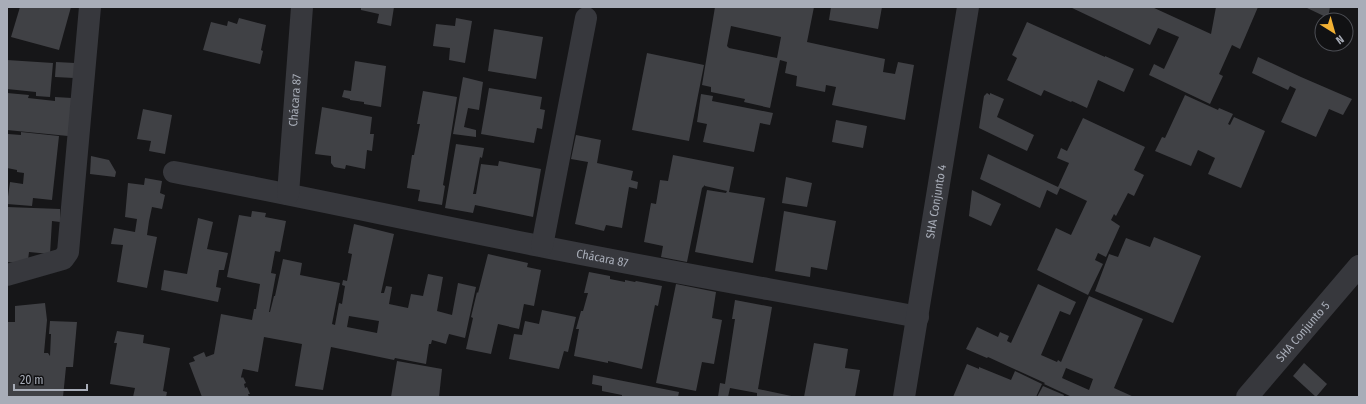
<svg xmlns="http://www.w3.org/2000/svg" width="1366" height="404" viewBox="0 0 1366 404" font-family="'Fira Sans Condensed',sans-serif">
<rect width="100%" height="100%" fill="#161618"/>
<g fill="#404145" fill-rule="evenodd">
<polygon points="20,7 71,7 59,50 11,37"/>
<polygon points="361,7 394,7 391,26 377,23 379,14 361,10"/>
<path d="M715 7H814L807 42 885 59 883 72 895 74 898 62 914 65 905 120 832 105 836 87 826 85 825 92 796 86 797 76 785 73 787 62 780 60 770 108 744 102 745 99 711 92V87L702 85ZM731 26 781 37 777 58 729 48 727 46Z"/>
<polygon points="831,7 882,7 878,29 829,20"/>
<polygon points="1070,7 1152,7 1211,34 1216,7 1258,7 1240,49 1232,45 1219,74 1223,76 1210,104 1149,75 1154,64 1164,69 1179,37 1158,28 1150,45"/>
<polygon points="1305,7 1330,7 1328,18"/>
<polygon points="239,18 266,25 261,50 263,51 260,64 203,50 211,22 227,26 228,21 237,24"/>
<polygon points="456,18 472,21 465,63 449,60 450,48 433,46 436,24 455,26"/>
<polygon points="1027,22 1105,57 1105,56 1134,69 1124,92 1098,80 1087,108 1072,101 1071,102 1044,90 1041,96 1007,80 1017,58 1012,55"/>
<polygon points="494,29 543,37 536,79 488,71"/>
<polygon points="647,53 704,65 689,141 632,130"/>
<polygon points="1258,57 1301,77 1352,99 1343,115 1329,109 1316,137 1281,122 1296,89 1290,86 1288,90 1252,73"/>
<polygon points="7,60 53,63 50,97 36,96 36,92 7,89"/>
<polygon points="355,61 386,66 381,107 364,104 364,102 350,100 350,99 342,97 344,90 351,91"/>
<polygon points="56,62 75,63 74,78 55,77"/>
<polygon points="463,77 483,82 479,110 468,108 464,127 476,130 476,137 453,134"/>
<polygon points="489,88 542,97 540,109 545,110 542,129 537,128 534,143 481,134"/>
<polygon points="423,91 457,97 443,185 445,186 442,205 418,201 420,190 407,188 412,155 414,155 420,124 417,124"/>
<polygon points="7,93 29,95 28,98 55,101 55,97 72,98 68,136 7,130"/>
<polygon points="987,93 990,95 990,93 1004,99 997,117 1034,135 1027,151 979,128 984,96"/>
<polygon points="701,94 713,96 712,101 773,113 770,125 760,123 754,152 703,142 707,124 697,122"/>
<polygon points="1185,95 1218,110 1219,108 1233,114 1228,124 1230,125 1234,117 1265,131 1241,188 1208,174 1215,158 1198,150 1191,166 1155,151 1162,137 1165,138"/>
<polygon points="322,107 372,117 370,134 374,134 372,151 367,150 365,169 346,165 345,169 334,167 331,163 331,156 315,154"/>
<polygon points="143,109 172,115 165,154 149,151 151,141 137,139"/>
<polygon points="1083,118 1145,147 1134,170 1144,175 1134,196 1128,193 1116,216 1114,214 1111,220 1120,226 1106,257 1098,253 1095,260 1103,264 1088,295 1037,270 1056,228 1071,235 1087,201 1060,188 1057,195 1047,190 1040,208 980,179 988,154 1058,187 1069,163 1057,158 1061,148 1067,151"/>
<polygon points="836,120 867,126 863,148 832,142"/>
<polygon points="21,132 59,136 52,200 33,198 32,206 7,204 10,182 23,184 24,173 17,172 17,170 7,168 8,134 21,135"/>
<polygon points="576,135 601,140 597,163 633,171 631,180 638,182 637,189 629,187 622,228 606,225 604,231 575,224 588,162 571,159"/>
<polygon points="456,144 484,148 482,158 480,157 473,194 476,194 481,164 498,166 499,161 541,169 533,217 475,205 473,213 445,208"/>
<polygon points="673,155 734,167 729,192 765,198 753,263 695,252 707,190 726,193 727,191 705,186 705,185 702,188 687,262 661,257 663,246 644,242 651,203 656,204 660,180 668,181"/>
<polygon points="91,156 109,160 116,172 115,177 90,174"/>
<polygon points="786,177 812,183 807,207 782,203"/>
<polygon points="145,178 162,181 160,193 165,195 162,209 152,207 149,221 147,235 157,237 147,288 117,282 123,245 111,244 114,228 135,232 137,219 125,217 128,183 144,185"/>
<polygon points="972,190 1001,204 991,226 969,216"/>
<polygon points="7,207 60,209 60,222 52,221 50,254 29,252 28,260 26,263 7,262"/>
<path d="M252 211 266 213 265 217 286 221 280 252 275 251 271 273 276 274 269 312H270L274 296H275L283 259 302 263 300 275 340 283 332 324 335 325 339 303 342 304 345 286 342 285 343 280 347 281 352 254 348 253 354 224 394 234 381 293H384L386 286 392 287 389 304 408 308 411 294 423 296 428 274 443 277 437 311 452 315 458 283 476 287 465 338 449 334 446 344 432 340 431 344H429L426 364 395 358 394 360 331 347 323 390 295 386 302 344 264 337 258 372 243 369 241 377 242 378 243 377 246 383 244 384 245 388 247 387 250 394H248L249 397H202L189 363 195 361 193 357 204 352 206 357 214 354 221 314 252 320 254 309H256L260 284 227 277 239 215 251 217ZM349 316 379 321 377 333 347 327Z"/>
<polygon points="784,211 836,221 827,270 811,267 810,277 775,271"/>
<polygon points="198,218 213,222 207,249 228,253 224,270 219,270 216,287 221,288 218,302 161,290 164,270 187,274"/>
<polygon points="1154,237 1201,256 1173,323 1095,291 1109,254 1118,257 1126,238 1150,247"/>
<polygon points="488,254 528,263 527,267 541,270 534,306 524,304 519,329 498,324 491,354 466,349 473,318 471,317 477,292 478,293"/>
<polygon points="589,272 610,276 610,279 625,282 625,280 635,282 636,281 662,286 658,306 655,305 642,369 608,361 608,363 574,356 579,329 576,329 581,311 583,311 588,293 584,293"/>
<polygon points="676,284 716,292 712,318 722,320 714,364 702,362 696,391 656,383"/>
<path d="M1038 284 1076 302 1070 315 1060 311 1041 355 1057 362 1058 360 1061 362 1089 296 1143 319 1114 388 1134 397H1072L1044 384 1045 383 988 357 987 358 966 349 977 327 998 337 1000 332 1002 333 1009 336 1007 341 1011 343ZM1066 368 1093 379 1089 390 1062 378Z"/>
<polygon points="735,300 772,307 758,389 796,397 757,397 757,393 730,388 728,397 718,397 720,383 725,384 735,319 732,319"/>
<polygon points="45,303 47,320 44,353 48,353 50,356 51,334 49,334 50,321 77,322 73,367 66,367 63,397 7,397 7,322 15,322 15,306"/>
<polygon points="542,310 576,317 568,352 564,351 559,369 509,359 514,334 522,335 525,321 539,324"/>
<polygon points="117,331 144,335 143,343 170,348 163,391 167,392 166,397 133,397 135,388 110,384 117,343 114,343"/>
<polygon points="814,343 848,349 845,368 860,370 855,397 804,397"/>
<polygon points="397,361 442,369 439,397 391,397"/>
<polygon points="1304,363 1327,384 1316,397 1293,376"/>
<polygon points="967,364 979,369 979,367 1011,380 1015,371 1042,384 1036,397 953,397"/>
<polygon points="593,375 679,392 678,397 622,397 622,395 602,391 602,386 592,384"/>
<polygon points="1043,386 1064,395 1063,397 1037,397"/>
</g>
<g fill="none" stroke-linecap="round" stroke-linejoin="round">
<g stroke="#37383d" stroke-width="22">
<path id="s1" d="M174 172C296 195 418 222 540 246 665 271 792 293 918 317"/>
<path id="s2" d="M288 194 302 7"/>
<polyline points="542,246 586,18"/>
<polyline points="7,275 63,259 68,252 90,7"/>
</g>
<g stroke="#37383d" stroke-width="22">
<path id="s3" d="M904 397 968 7"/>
<path id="s4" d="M1247 397 1359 266"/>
</g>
</g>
<g text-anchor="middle" stroke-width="4" stroke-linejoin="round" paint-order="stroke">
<g font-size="12" fill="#a8adb8" stroke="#111113">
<text dy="4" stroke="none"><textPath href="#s2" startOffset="94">Chácara 87</textPath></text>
<text dy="4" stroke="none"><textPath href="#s3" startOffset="198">SHA Conjunto 4</textPath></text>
<text dy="4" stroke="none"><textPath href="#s1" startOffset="437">Chácara 87</textPath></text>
<text dy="4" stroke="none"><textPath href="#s4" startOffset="86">SHA Conjunto 5</textPath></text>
</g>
</g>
<rect width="1366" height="404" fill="none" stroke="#a8adb8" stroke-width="16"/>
<g transform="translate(1334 32) rotate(143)"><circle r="19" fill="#111113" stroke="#4d4f55"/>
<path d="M0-3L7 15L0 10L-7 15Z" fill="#f2b134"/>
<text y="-6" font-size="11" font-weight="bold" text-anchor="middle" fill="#a8adb8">N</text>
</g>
<path d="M14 384v6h73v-6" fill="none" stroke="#a8adb8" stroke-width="2"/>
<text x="20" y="384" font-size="12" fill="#a8adb8" stroke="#111113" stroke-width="3" paint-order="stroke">20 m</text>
</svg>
